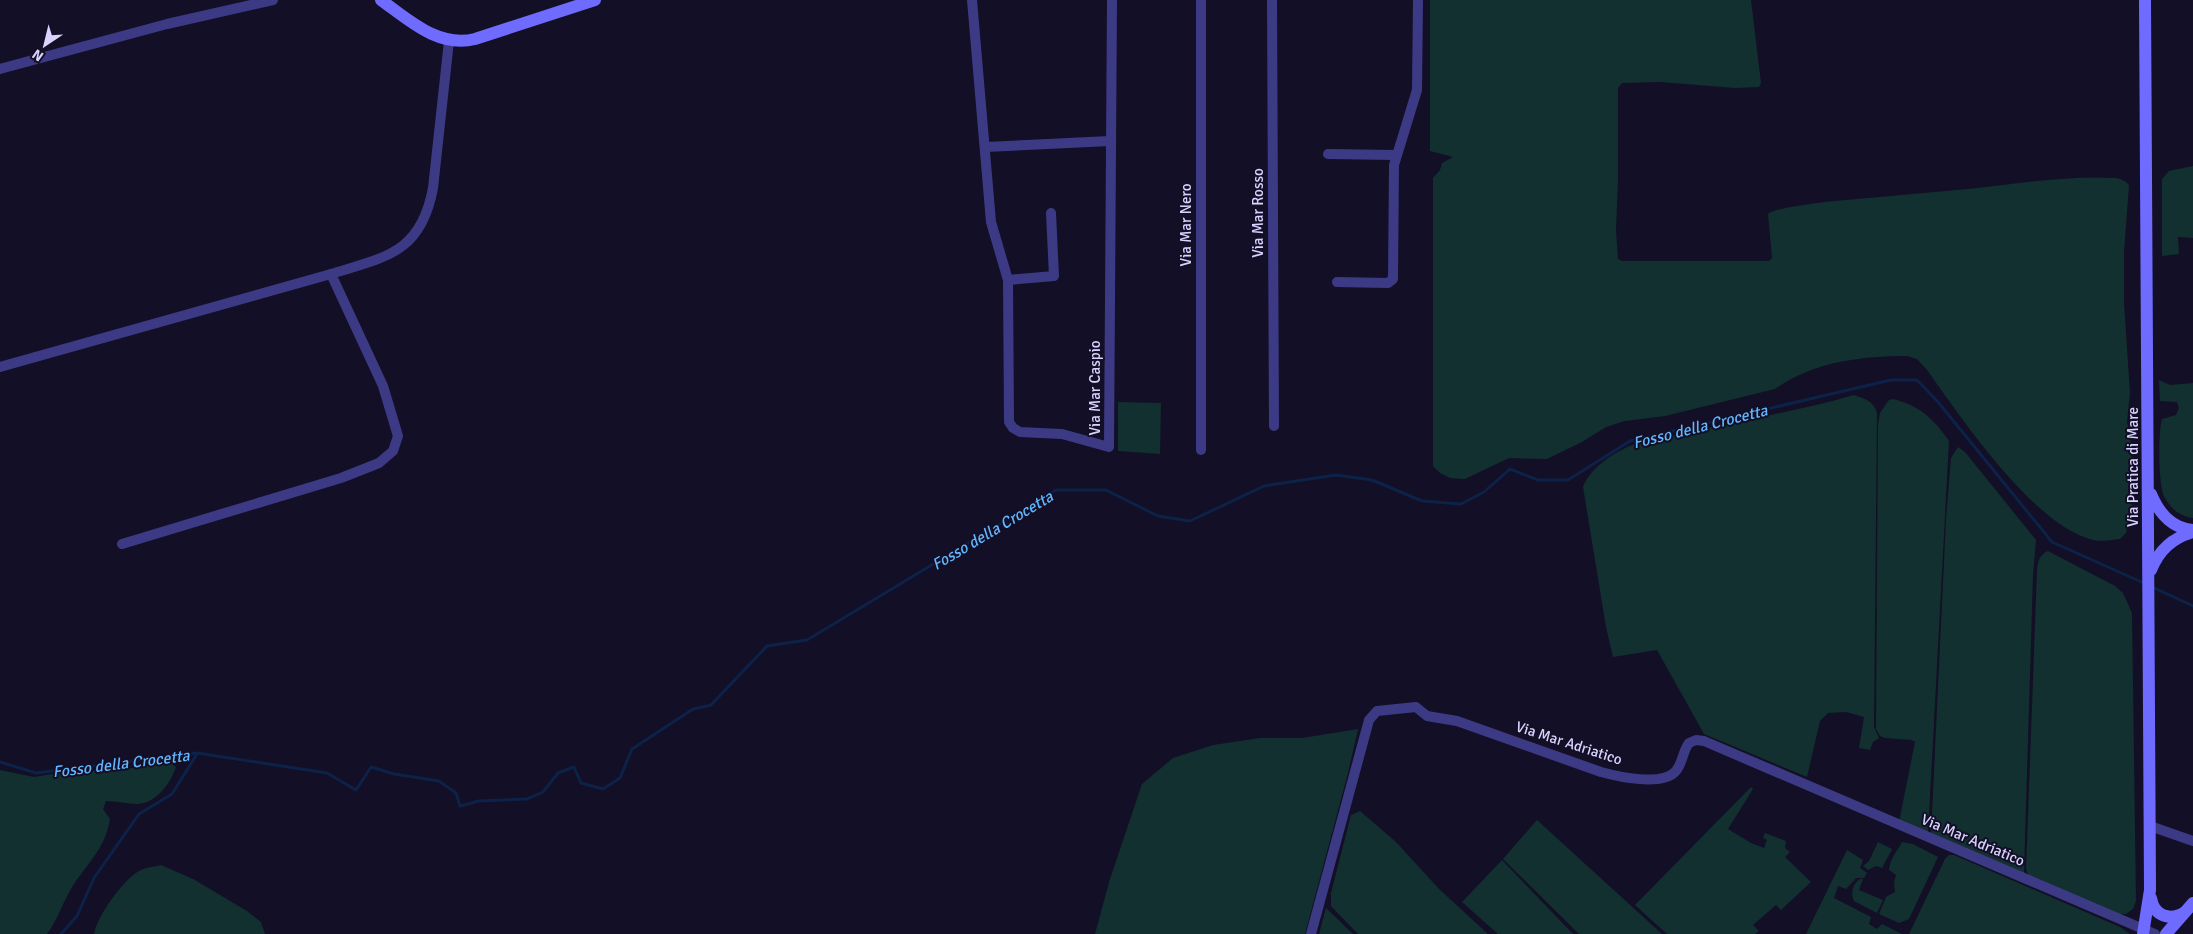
<svg xmlns="http://www.w3.org/2000/svg" width="2193" height="934" viewBox="0 0 2193 934" font-family="Signika,sans-serif">
<rect width="100%" height="100%" fill="#130f26"/>
<g fill="#12302f">
<path d="M1430 0H1751L1761 83 1759 87 1735 88 1660 82 1622 83 1618 88V180L1616 230 1618 259 1622 261H1769L1772 258 1768 214C1775 207 1833 201 1846 200 1887 196 1927 193 1968 189 2014 184 2070 175 2116 178 2122 179 2125 181 2129 185L2124 252V303L2130 393 2127 422 2130 435 2134 493 2126 533 2120 539C2111 540 2101 542 2093 540 2034 526 1962 419 1927 370L1917 359 1907 356C1861 356 1813 362 1775 389L1665 416 1625 421 1606 427 1582 442 1547 459 1509 458 1465 479 1450 478 1440 473 1433 466V178L1440 170 1442 163 1453 157 1430 151Z"/>
<polygon points="2193,166 2193,238 2178,237 2179,254 2162,256 2162,179 2169,171"/>
<path d="M2159 380 2170 385 2193 383V518C2180 516 2172 510 2165 498 2158 487 2158 433 2162 419L2176 415 2179 408 2177 402 2160 401Z"/>
<path d="M1854 395C1865 399 1874 401 1877 413L1874 727 1879 738 1873 742 1870 750 1859 748 1864 717 1846 712 1828 713 1820 721 1807 777 1704 734 1657 650 1613 657 1606 627 1583 487C1591 466 1617 450 1638 443 1653 438 1671 436 1686 433 1742 420 1799 411 1854 395Z"/>
<path d="M1893 399C1919 405 1934 419 1949 441L1928 834 1899 822 1915 742 1912 740 1885 738 1880 736 1876 729 1878 424 1880 413 1889 400Z"/>
<polygon points="1118,402 1161,403 1160,454 1118,451"/>
<polygon points="1958,447 1965,452 2036,540 2033,576 2024,873 1931,834 1946,519 1951,458"/>
<path d="M2048 551 2115 586 2123 593 2132 613 2136 901 2133 909 2126 914H2118L2029 877 2026 869 2037 570C2038 561 2039 555 2048 551Z"/>
<polygon points="1358,729 1348,773 1305,934 1095,934 1110,879 1142,784 1173,758 1213,745 1260,738 1302,738"/>
<path d="M169 762 176 767C171 782 157 803 138 804 127 804 116 801 106 801L103 809 110 819C105 850 86 864 71 889 62 904 57 921 47 934H0V770L34 777 65 772 126 769Z"/>
<polygon points="1751,787 1753,789 1728,829 1751,843 1764,848 1767,840 1763,838 1765,833 1786,841 1785,848 1790,852 1785,857 1811,882 1781,910 1776,905 1753,925 1759,931 1755,934 1667,934 1635,905"/>
<polygon points="1360,811 1396,842 1439,889 1488,934 1358,934 1331,906 1331,893 1351,815"/>
<polygon points="1537,820 1662,934 1579,934 1503,859"/>
<polygon points="1878,842 1892,849 1882,868 1876,866 1868,870 1863,866 1869,861"/>
<path d="M1902 842 1913 844 1938 857 1909 919 1899 923 1879 914 1886 897 1895 892 1894 882 1896 875 1889 870C1890 858 1897 852 1902 842Z"/>
<polygon points="1847,850 1863,860 1860,868 1867,873 1864,878 1856,878 1846,889 1838,886 1834,898 1871,917 1869,924 1877,929 1882,924 1902,934 1806,934"/>
<polygon points="1949,855 1954,855 2120,927 2130,934 1909,934 1945,859"/>
<polygon points="1502,860 1573,934 1498,934 1462,902"/>
<path d="M161 865 193 879 247 911 261 922 265 934H94C97 916 123 880 139 871 145 867 155 867 161 865Z"/>
<path d="M1860 879H1863L1859 890 1883 900 1877 913 1854 901C1850 894 1853 883 1860 879Z"/>
<polygon points="1326,908 1353,934 1319,934"/>
</g>
<g fill="none" stroke-linecap="round" stroke-linejoin="round">
<g stroke="#0c2248" stroke-width="3">
<polyline points="2152,587 2193,606"/>
<polyline points="0,762 36,773 197,753 327,773 356,790 371,767 394,774 439,781 456,793 460,806 479,801 527,799 543,792 558,773 574,767 581,783 603,789 620,778 632,749 693,709 711,705 767,646 807,640 1056,490 1106,490 1158,516 1190,521 1264,486 1336,475 1372,480 1422,501 1461,504 1484,492 1510,469 1538,480 1568,480 1630,441 1891,380 1917,380 1938,402 2052,542 2146,584"/>
<polyline points="61,934 77,916 94,878 139,814 172,794 197,754"/>
</g>
<g stroke="#3d3a85" stroke-width="10">
<polyline points="972,0 991,222 1008,280"/>
<polyline points="1272,0 1274,426"/>
<polyline points="0,69 167,24 273,0"/>
<polyline points="985,147 1110,141"/>
<polyline points="1328,154 1396,155"/>
<polyline points="1051,213 1054,276 1008,280 1009,422 1013,428 1020,432 1062,434 1109,447 1112,0"/>
<polyline points="1337,282 1388,283 1393,279 1394,165 1417,90 1418,0"/>
<polyline points="0,367 331,274"/>
<polyline points="1201,450 1201,0"/>
<path d="M122 544 341 478 379 463 393 451 398 436 383 386 331 274C386 257 421 253 433 188L449 41"/>
<polyline points="2150,826 2193,841"/>
<path d="M1311 934 1369 720 1377 711 1416 707 1427 716 1457 721 1601 772C1619 777 1661 786 1675 772 1683 764 1682 752 1689 743L1696 740 1704 741 2155 934"/>
</g>
<g stroke="#6f6bff" stroke-width="12">
<path d="M381 0C409 20 438 48 475 39L595 0"/>
<path d="M2151 494C2159 513 2171 528 2193 530"/>
<path d="M2151 570C2159 550 2172 538 2193 532"/>
<path d="M2151 898C2154 917 2171 921 2185 912"/>
<polyline points="2143,934 2150,890 2145,0"/>
<polyline points="2166,934 2193,903"/>
</g>
</g>
<g text-anchor="middle" stroke-width="4" stroke-linejoin="round" paint-order="stroke">
<g font-size="15" fill="#d9d4ff" stroke="#130f26">
<text transform="translate(1258 213) rotate(-90)" y="5">Via Mar Rosso</text>
<text transform="translate(1186 225) rotate(-90)" y="5">Via Mar Nero</text>
<text transform="translate(1095 388) rotate(-90)" y="5">Via Mar Caspio</text>
<text transform="translate(2133 467) rotate(-90)" y="5">Via Pratica di Mare</text>
<text transform="translate(1569 743) rotate(18)" y="5">Via Mar Adriatico</text>
<text transform="translate(1973 840) rotate(23)" y="5">Via Mar Adriatico</text>
</g>
<g font-size="16" font-style="italic" fill="#62b6ff" stroke="#130f26">
<text transform="translate(1700 426) rotate(-14)" y="6">Fosso della Crocetta</text>
<text transform="translate(992 530) rotate(-31)" y="6">Fosso della Crocetta</text>
<text transform="translate(121 763) rotate(-7)" y="6">Fosso della Crocetta</text>
</g>
</g>
<g transform="translate(45 45) rotate(215)" stroke="#130f26" stroke-width="4" paint-order="stroke">
<path d="M0-4L9 19L0 12L-9 19Z" fill="#d9d4ff"/>
<text y="-8" font-size="14" font-weight="bold" text-anchor="middle" fill="#d9d4ff">N</text>
</g>
</svg>
